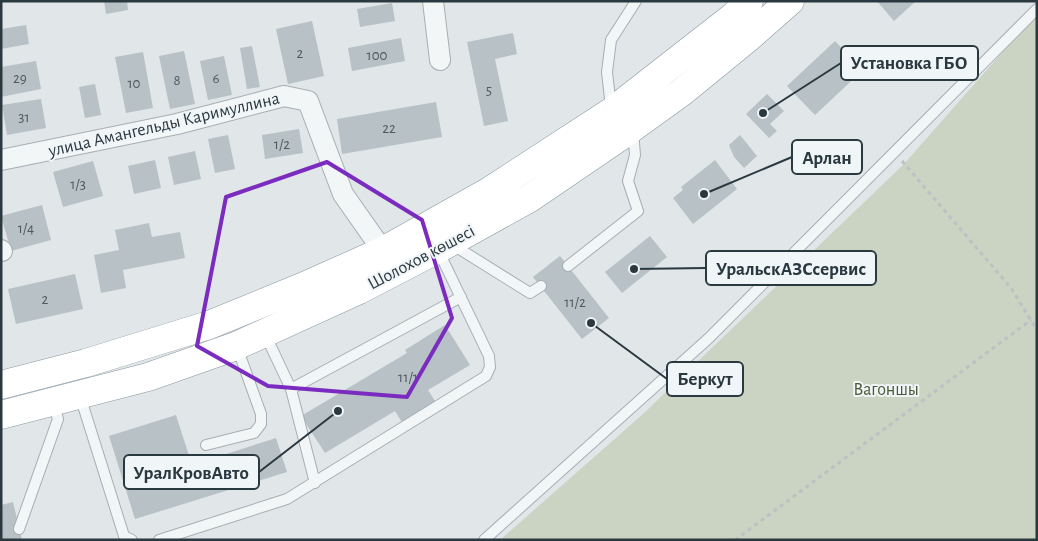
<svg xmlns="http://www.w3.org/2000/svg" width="1038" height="541" viewBox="0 0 1038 541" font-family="'Alegreya Sans',sans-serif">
<rect width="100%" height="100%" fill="#e1e6e9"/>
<polygon fill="#cbd3c2" points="1037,13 1037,540 500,540 643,414 904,164"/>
<g fill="#b8c1c6">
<polygon points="104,1 127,1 128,10 106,14"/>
<polygon points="877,1 916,1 894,21"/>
<polygon points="392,3 395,21 360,27 357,9"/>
<polygon points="312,21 324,76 288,84 276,29"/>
<polygon points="26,25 29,44 1,49 1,29"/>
<polygon points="513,33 517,54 495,59 508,121 484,126 467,42"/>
<polygon points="401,38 405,61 352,71 348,48"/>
<polygon points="835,41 863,70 815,115 787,86"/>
<polygon points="252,46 260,87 247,89 240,48"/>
<polygon points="184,51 195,104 170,109 159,56"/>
<polygon points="143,52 153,108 126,113 115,57"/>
<polygon points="224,56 232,95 208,100 200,61"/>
<polygon points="36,61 41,89 1,97 1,67"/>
<polygon points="95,84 101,115 85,118 79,87"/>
<polygon points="767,94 784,111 770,124 777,131 769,138 746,114"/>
<polygon points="41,99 46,128 7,135 2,105"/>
<polygon points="436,102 442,137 342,154 337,119"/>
<polygon points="299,129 303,153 265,159 262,135"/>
<polygon points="228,135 235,169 215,173 208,139"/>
<polygon points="740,135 757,156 744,168 734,157 729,145"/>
<polygon points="195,151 201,179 174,185 168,157"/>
<polygon points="155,160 161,188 134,194 128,166"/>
<polygon points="715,160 737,189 693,224 673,198 683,190 681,187"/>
<polygon points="93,161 103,196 63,207 53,172"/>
<polygon points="42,205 51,240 11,251 1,216"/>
<polygon points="149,223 152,237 180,232 185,258 123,270 126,288 101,293 94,255 119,250 115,230"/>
<polygon points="650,236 667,257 622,293 605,272"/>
<polygon points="560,256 609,318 582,339 533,277"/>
<polygon points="75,274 83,309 16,324 8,289"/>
<polygon points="445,325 470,365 428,390 437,404 403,424 395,411 325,453 301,416 407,353 405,350"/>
<polygon points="176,415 192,465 276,438 287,472 135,519 109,436"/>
<polygon points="13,502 22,540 1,540 1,505"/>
</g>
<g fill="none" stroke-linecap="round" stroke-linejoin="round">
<g stroke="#a6aeb3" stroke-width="12">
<g id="lane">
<polyline points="611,108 607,72 611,40 636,1"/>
<polyline points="453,245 530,293 541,286"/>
<polyline points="568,266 638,211 628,181 635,155 633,131"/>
<polyline points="265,334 291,389 461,297"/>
<polyline points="291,389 315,483"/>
<polyline points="80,396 124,536 132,540"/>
<polyline points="206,445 254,433 261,424 261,414 237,347"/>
<polyline points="19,529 58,419 53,402"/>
<polyline points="159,540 287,499 486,376 490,367 489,356 438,250"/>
<polyline points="484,540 709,338 1037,9"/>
</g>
</g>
<g stroke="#a6aeb3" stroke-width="22">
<g id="street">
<polyline points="433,1 440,60"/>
<polyline points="1,160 177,124 284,96 308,101 343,194 383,251"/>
<polyline points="1,250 2,251"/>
</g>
</g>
<g stroke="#89979f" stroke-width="29">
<g id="highway">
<polyline points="1,385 86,363 209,325 302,287 383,251 488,192 611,112 734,16 749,1"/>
<polyline points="1,415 148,377 236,346 359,290 438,249 530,198 621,136 682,92 748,38 790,1"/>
</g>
</g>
<g stroke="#bbc1c4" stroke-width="3" stroke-dasharray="4 4" stroke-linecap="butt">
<polyline points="902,161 1011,288 1037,330"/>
<polyline points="735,540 1031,320"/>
</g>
<use href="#lane" stroke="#f3f6f7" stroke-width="10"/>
<use href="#street" stroke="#f3f6f7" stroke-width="20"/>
<use href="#highway" stroke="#fff" stroke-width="28"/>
</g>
<path fill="none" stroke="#7b2cbf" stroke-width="4" stroke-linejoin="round" d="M327 162 422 220 452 318 407 397 268 386 197 346 226 197Z"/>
<g text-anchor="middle" stroke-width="4" stroke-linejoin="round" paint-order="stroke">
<g font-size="15" fill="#4e5a62">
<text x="300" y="58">2</text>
<text x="377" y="60">100</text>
<text x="20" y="83">29</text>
<text x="216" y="83">6</text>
<text x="177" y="85">8</text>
<text x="134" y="88">10</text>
<text x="489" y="95">5</text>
<text x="24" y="122">31</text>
<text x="389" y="133">22</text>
<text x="282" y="149">1/2</text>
<text x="78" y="189">1/3</text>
<text x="26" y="233">1/4</text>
<text x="45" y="304">2</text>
<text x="575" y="307">11/2</text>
<text x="408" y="382">11/1</text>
</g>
<g font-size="18" fill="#2a3840" stroke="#f0f5f7">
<text transform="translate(164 124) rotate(-13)" y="6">улица Амангельды Каримуллина</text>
<text transform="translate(421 257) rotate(-28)" y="6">Шолохов көшесі</text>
</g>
<g font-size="18" fill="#485b37" stroke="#f0f5f7">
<text x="886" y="395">Вагоншы</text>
</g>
</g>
<path fill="none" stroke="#2a3840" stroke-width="2" d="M763 113L841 63M704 194L792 157M634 269L706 268M591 323L667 379M338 411L259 472"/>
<g fill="#2a3840" stroke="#f0f5f7" stroke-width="2">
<circle cx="763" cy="113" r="5"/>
<circle cx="704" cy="194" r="5"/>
<circle cx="634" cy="269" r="5"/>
<circle cx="591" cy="323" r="5"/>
<circle cx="338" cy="411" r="5"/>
</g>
<g fill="#f0f5f7" stroke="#2a3840" stroke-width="2">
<rect x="841" y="46" width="137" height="34" rx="5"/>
<rect x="792" y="140" width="70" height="34" rx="5"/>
<rect x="706" y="251" width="170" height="34" rx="5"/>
<rect x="667" y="362" width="76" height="34" rx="5"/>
<rect x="124" y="455" width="135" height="34" rx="5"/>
</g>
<g font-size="19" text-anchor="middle" font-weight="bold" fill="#2a3840">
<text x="909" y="69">Установка ГБО</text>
<text x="827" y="164">Арлан</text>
<text x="791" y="275">УральскАЗСсервис</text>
<text x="705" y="385">Беркут</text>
<text x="191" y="479">УралКровАвто</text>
</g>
<rect width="1038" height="541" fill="none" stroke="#2a3840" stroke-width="5"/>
</svg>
